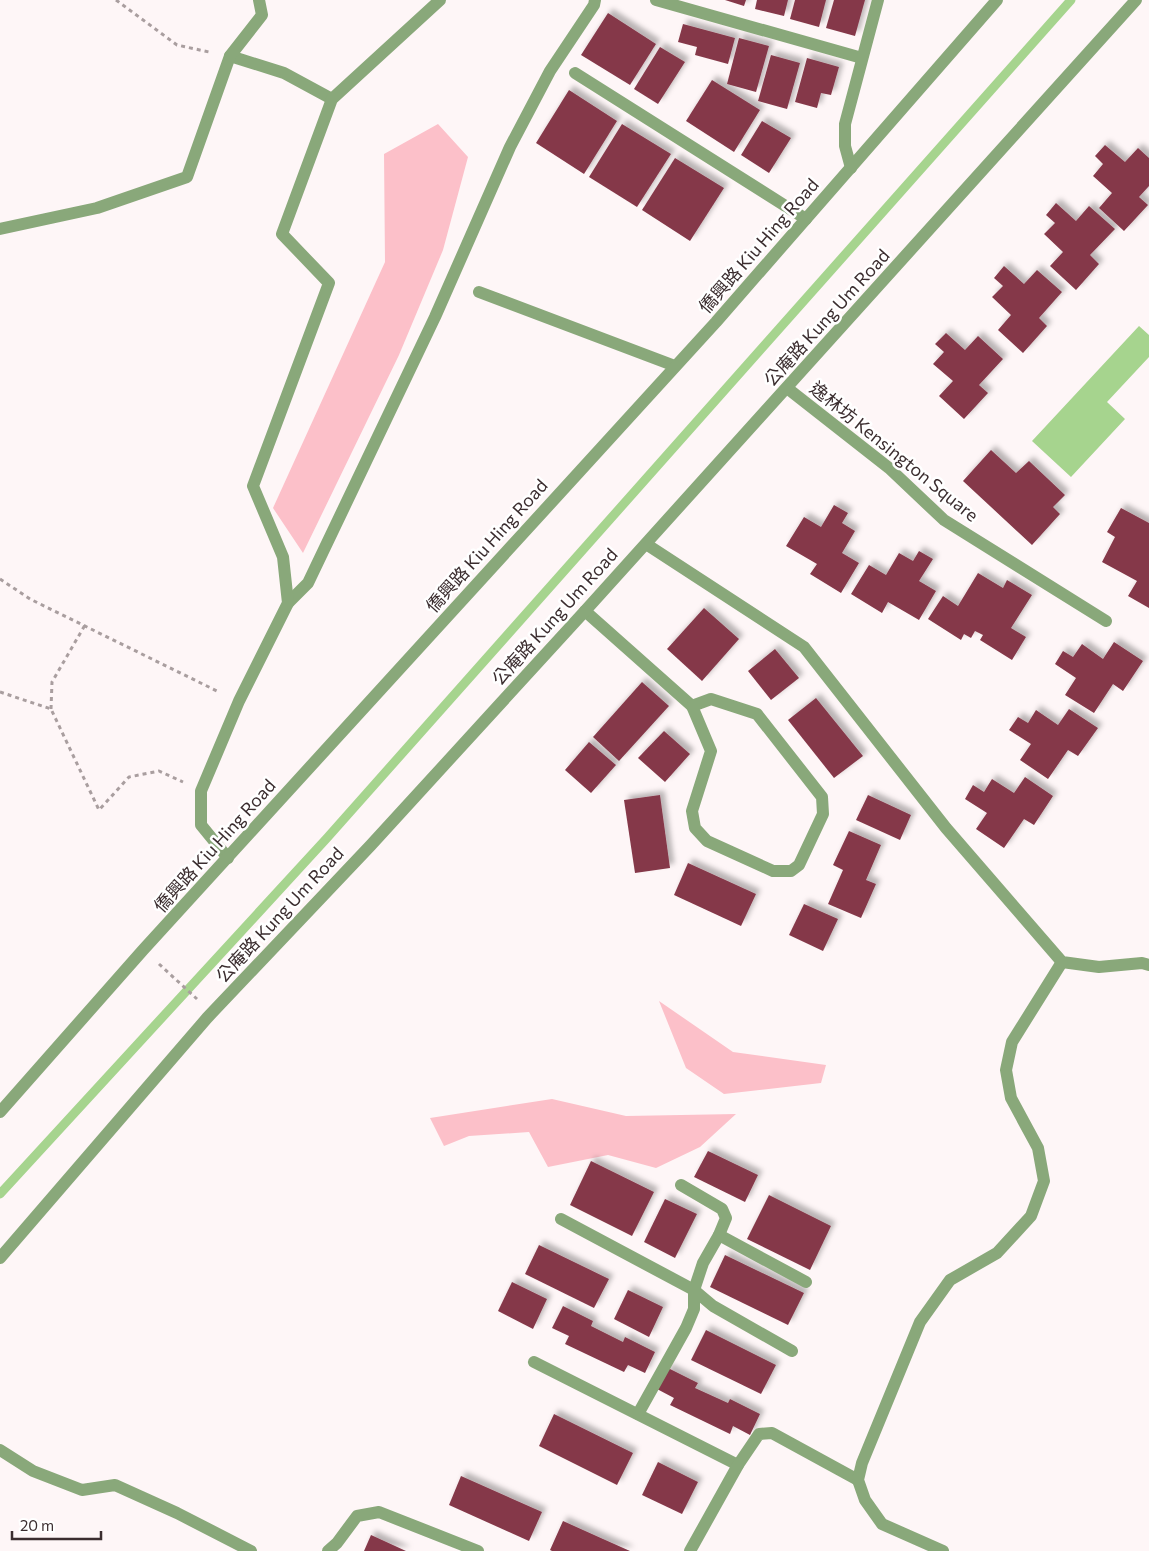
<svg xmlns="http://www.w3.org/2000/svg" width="1149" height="1551" viewBox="0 0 1149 1551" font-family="Commissioner,'Noto Sans TC',sans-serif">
<defs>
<filter id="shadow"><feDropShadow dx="4.5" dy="-4.5" stdDeviation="2.5" flood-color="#0004"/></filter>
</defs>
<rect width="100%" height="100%" fill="#fef6f7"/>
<g fill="#fcc0c9">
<polygon points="438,124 468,157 443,250 399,355 303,553 273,508 385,262 384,154"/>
<polygon points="659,1001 733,1052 826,1065 821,1083 724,1094 686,1068"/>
<polygon points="552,1099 626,1116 736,1114 700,1147 656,1168 608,1155 548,1167 529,1132 469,1136 444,1146 430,1118"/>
</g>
<polygon fill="#a6d48e" points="1139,326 1149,335 1149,357 1107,402 1125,419 1071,477 1032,441"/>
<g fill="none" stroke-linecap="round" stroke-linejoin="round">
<polyline stroke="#a6d48e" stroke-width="9" points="0,1194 327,838 1071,0"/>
</g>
<g fill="#853849" filter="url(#shadow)">
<polygon points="725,0 746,0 744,6"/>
<polygon points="757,0 788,0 784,16 755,9"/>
<polygon points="795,0 826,0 819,27 790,19"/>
<polygon points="834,0 865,0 855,36 826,28"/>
<polygon points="608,13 656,44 630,85 581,55"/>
<polygon points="683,24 735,38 728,64 695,55 697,47 678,42"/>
<polygon points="739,38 769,46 756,92 727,84"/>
<polygon points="660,47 685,62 658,104 634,89"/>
<polygon points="771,55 800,63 787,109 758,101"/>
<polygon points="807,58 839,67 831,95 821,93 817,108 795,102"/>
<polygon points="712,80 760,110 734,152 686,121"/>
<polygon points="569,90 617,121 584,174 536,143"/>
<polygon points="762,121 791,138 769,173 741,155"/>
<polygon points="622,124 671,154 637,207 589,177"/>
<polygon points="1105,145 1125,162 1138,148 1149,158 1149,186 1139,197 1148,205 1124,231 1099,208 1112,193 1093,176 1103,164 1095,156"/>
<polygon points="675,158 724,188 690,241 642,210"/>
<polygon points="1056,203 1076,221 1089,206 1115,229 1090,255 1099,264 1076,290 1050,266 1063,252 1044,234 1055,223 1046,215"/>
<polygon points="1004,266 1024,284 1037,270 1062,292 1039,318 1047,326 1023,353 998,330 1011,315 992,297 1003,286 994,278"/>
<polygon points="946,333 965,350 978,336 1003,359 979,385 988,393 964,419 939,396 953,381 933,364 944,352 935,344"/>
<polygon points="991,450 1016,473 1029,461 1065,495 1053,507 1060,514 1032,545 963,481"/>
<polygon points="834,505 848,513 842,523 855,531 842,553 859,563 841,593 810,574 817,564 786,546 804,517 821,527"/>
<polygon points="1121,508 1149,523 1149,608 1128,596 1137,581 1102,562 1115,537 1107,532"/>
<polygon points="919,551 933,559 919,581 936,591 919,620 888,602 882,613 851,594 869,565 886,575 899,553 913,561"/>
<polygon points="978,573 1003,588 1007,580 1032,595 1011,628 1026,637 1012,660 980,640 983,635 975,631 971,638 964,634 961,640 928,619 943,596 958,606"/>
<polygon points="704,608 739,639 702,681 667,649"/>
<polygon points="1114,642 1143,661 1123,691 1113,684 1094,713 1065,695 1076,678 1055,664 1063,651 1073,657 1082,644 1103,659"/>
<polygon points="775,649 799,678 771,700 748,671"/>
<polygon points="642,682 669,706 619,761 593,737"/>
<polygon points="816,698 863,756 834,778 788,720"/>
<polygon points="1069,709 1098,728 1078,756 1068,750 1048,779 1020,760 1031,744 1009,730 1018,717 1028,723 1036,710 1058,725"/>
<polygon points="664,731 690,754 665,782 638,758"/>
<polygon points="589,742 616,765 591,793 565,770"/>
<polygon points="1025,777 1053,796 1034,825 1024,819 1004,848 976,829 987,813 965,799 973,785 984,792 992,779 1014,793"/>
<polygon points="660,795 670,868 635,873 624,800"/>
<polygon points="868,795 911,815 900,840 856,820"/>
<polygon points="849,831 881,845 866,880 876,884 861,918 828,904 843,870 833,865"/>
<polygon points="688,863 756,894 741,926 674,895"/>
<polygon points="804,904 838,919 823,951 789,935"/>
<polygon points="708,1151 758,1175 745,1202 694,1177"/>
<polygon points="591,1161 654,1192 632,1236 570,1205"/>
<polygon points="769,1195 831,1226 810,1270 747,1239"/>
<polygon points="665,1199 697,1214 675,1258 644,1242"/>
<polygon points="539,1245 609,1279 594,1308 525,1274"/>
<polygon points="725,1255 804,1293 788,1325 710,1287"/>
<polygon points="512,1282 547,1299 533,1329 498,1311"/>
<polygon points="628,1290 663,1307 649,1337 614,1319"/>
<polygon points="563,1306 593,1321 591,1326 623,1342 625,1337 655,1352 645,1373 628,1365 624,1372 565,1344 569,1336 552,1328"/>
<polygon points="706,1330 776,1365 761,1394 691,1360"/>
<polygon points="668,1368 698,1383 695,1388 728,1403 730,1399 760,1414 750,1435 733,1426 730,1434 670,1405 674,1398 657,1389"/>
<polygon points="554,1414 633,1453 617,1485 539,1446"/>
<polygon points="658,1462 698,1482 682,1514 642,1495"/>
<polygon points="461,1476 542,1512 529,1541 449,1505"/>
<polygon points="563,1521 603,1539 630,1551 552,1551 550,1550"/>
<polygon points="371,1535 406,1551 364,1551"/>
</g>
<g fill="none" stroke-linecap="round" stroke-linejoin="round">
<g stroke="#a99e9f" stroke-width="3" stroke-dasharray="4 4" stroke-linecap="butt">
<polyline points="116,0 177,45 209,52"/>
<polyline points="0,579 30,599 219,692"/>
<polyline points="0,692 51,709 99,810 129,777 159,771 183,782"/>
<polyline points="51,709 52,682 85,625"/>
<polyline points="159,964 197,999"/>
</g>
<g stroke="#89a87a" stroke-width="12">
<polyline points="656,0 862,58"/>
<polyline points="230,56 284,73 332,99"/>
<polyline points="575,73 806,219"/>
<polyline points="851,168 845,146 845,124 878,0"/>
<polyline points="0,229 97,208 187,177 230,56 262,15 259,0"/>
<polyline points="479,292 675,366"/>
<polyline points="787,388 889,468 944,520 1106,621"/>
<polyline points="646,544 804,647 946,828 1062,962 1099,967 1142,963 1149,965"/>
<polyline points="288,603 308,583 435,317 510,147 550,71 594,5 595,0"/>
<polyline points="585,611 692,706"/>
<polygon points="711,699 757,714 822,797 823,814 799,865 791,871 773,871 707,841 695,828 692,811 711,751 692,706"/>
<polyline points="228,858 201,825 201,791 239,701 288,603 283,557 253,486 329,283 282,234 332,99 440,0"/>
<polyline points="0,1112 143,950 716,322 997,0"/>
<polyline points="561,1219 694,1290 713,1306 792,1351"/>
<polyline points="719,1235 806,1282"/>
<polyline points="0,1258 207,1018 371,845 585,611 1136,0"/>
<polyline points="534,1362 738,1465"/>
<polyline points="638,1414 686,1328 694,1309 694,1290 703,1263 719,1235 726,1218 722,1209 681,1185"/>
<polyline points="0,1450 33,1471 82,1490 115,1485 177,1513 251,1551"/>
<polyline points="328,1551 337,1543 357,1516 379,1512 478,1551"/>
<polyline points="690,1551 738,1465 759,1434 772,1433 858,1480"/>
<polyline points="943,1551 882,1524 865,1500 858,1480 862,1463 920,1322 950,1280 997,1253 1031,1216 1044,1181 1038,1148 1011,1098 1006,1070 1012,1042 1062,962"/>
</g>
</g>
<g text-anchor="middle" stroke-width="5" stroke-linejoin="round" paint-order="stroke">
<g font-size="18" fill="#3b2d2f" stroke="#fff">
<text transform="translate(759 246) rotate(-49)" y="6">僑興路 Kiu Hing Road</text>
<text transform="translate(827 318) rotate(-48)" y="6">公庵路 Kung Um Road</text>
<text transform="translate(894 452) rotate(39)" y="6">逸林坊 Kensington Square</text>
<text transform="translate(487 546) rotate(-48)" y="6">僑興路 Kiu Hing Road</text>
<text transform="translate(555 617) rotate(-48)" y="6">公庵路 Kung Um Road</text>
<text transform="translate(215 846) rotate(-48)" y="6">僑興路 Kiu Hing Road</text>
<text transform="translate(280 915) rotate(-47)" y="6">公庵路 Kung Um Road</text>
</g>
</g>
<path d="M12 1531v8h89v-8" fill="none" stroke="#3b2d2f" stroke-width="2.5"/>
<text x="20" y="1531" font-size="15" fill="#3b2d2f" stroke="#ffffff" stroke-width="4" paint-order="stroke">20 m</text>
</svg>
